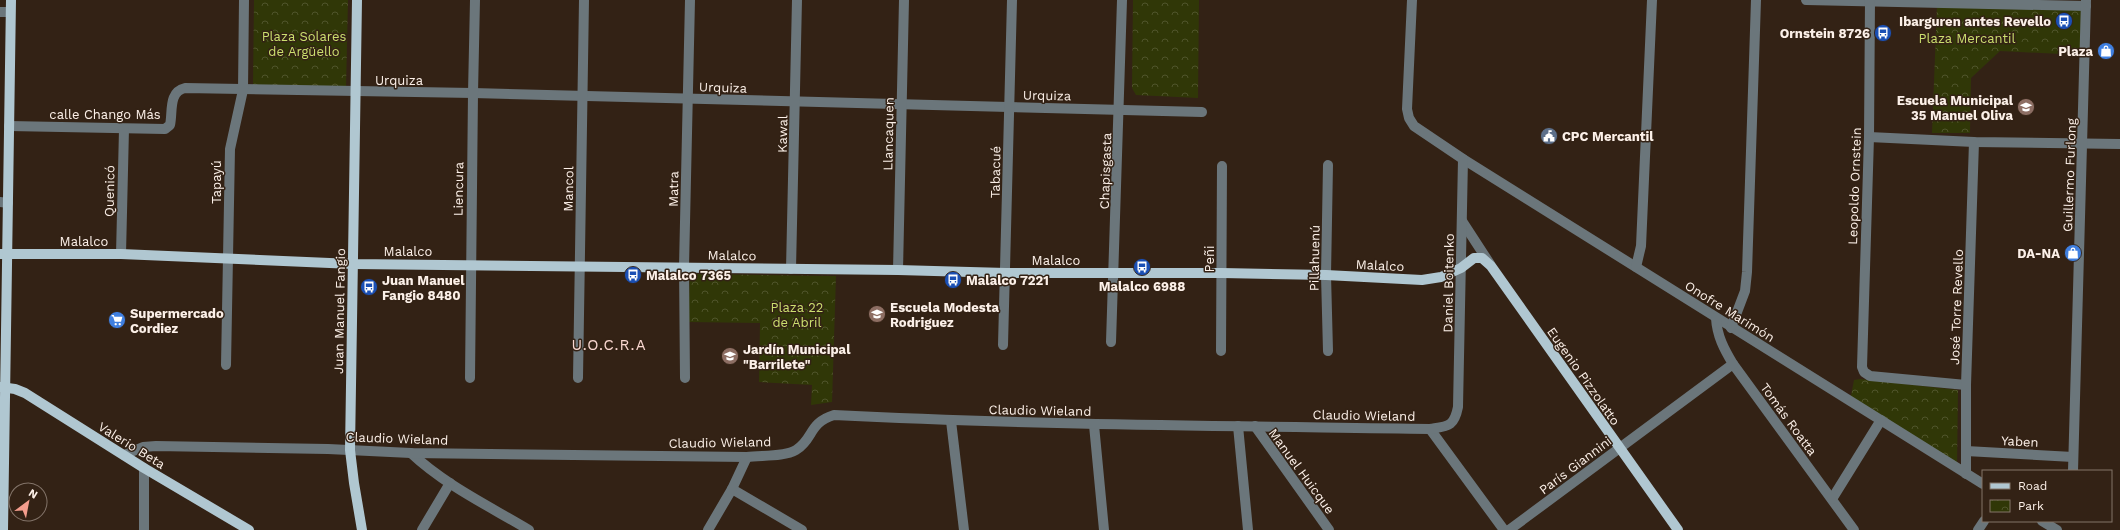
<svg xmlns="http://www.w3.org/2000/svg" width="2120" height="530" viewBox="0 0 2120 530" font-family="'Work Sans',sans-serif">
<defs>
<pattern id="park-crowns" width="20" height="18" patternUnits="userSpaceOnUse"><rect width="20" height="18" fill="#303707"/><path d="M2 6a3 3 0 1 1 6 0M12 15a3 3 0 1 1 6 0" fill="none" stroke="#4f542b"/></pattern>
</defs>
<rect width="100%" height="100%" fill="#332215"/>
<g fill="url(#park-crowns)">
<polygon points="254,0 348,0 346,87 253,85"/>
<polygon points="1133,0 1199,0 1198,98 1136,95 1132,88"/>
<polygon points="1937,5 2082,9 2081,55 2000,51 1971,78 1970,133 1932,133"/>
<polygon points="690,274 836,276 832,402 811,405 812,385 759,382 760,323 688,322"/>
<polygon points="1860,379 1958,390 1957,467 1850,401 1854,380"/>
</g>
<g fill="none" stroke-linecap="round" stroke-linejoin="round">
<g stroke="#6b767b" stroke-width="10">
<polyline points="1412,0 1407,109 1409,118 1414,126 1463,159 1983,484"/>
<polyline points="1806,0 2086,6"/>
<polyline points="1870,0 1869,137 1862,367 1864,372 1870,376 1966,385"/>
<polyline points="0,12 10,12"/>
<path d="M9 126 165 129 170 125C173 112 168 92 185 88L473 93 1202 112"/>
<polyline points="1869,137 1974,142 2120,144"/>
<polyline points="0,202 8,203"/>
<polyline points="1462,221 1490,264"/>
<polyline points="121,254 124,129"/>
<polyline points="1636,267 1641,246 1652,0"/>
<polyline points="791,269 797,0"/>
<polyline points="898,270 904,0"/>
<path d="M1716 318C1717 336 1724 349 1733 364L1854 530"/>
<polyline points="1731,328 1745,291 1747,272 1756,0"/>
<polyline points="1111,342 1122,0"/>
<polyline points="1003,345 1012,0"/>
<polyline points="1221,351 1222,166"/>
<polyline points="1328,351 1326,275 1328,165"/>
<polyline points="226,365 230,149 243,90 244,0"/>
<polyline points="470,378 473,93 475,0"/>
<polyline points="578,378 584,0"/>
<polyline points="685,378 684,267 690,0"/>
<polyline points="951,421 964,530"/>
<polyline points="1094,425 1104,530"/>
<polyline points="1238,426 1248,530"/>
<polyline points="1255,426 1329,530"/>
<polyline points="1430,429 1504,530"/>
<polyline points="1966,451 2073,457"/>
<path d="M411 453C445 485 489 506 529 530"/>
<path d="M124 455 143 447 156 446 328 449 411 453 747 457C761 455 784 457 796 450 814 439 808 423 834 415 1033 425 1231 426 1430 429 1448 426 1454 427 1458 407L1463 159"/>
<polyline points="2073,471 2086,0"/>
<polyline points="1966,474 1966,385 1974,142"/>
<polyline points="732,489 802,530"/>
<polyline points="1832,499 1881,420"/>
<polyline points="2042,521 2057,530"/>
<polyline points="144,530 144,468"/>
<polyline points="422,530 450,483"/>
<polyline points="708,530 732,489 747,457"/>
<polyline points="1509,530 1733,364"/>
<polyline points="1978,530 1984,521"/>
</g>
<g stroke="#b0c7d1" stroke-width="10">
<polyline points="357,0 350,450 354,483 362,530"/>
<polyline points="0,254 121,254 353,264 898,270 1006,273 1222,273 1326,275 1422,280 1441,277 1461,268 1474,258 1482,258 1491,266 1678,530"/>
<polyline points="0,387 15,389 25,393 144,468 249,530"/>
<polyline points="3,530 11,0"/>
</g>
</g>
<defs>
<g id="bus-disc" transform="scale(0.9)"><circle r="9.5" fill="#1a4fb4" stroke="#332215"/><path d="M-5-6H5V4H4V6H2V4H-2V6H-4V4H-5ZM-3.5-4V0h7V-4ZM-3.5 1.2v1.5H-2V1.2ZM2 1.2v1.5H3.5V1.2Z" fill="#fff"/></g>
<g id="shop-disc" transform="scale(0.9)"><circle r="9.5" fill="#3f7fe0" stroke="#332215"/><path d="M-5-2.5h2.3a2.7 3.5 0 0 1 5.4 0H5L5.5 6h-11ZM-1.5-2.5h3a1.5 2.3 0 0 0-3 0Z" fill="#fff"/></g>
<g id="school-disc" transform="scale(0.9)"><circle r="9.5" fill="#8d6e63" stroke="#332215"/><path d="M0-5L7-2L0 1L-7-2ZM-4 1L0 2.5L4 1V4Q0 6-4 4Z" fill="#fff"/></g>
<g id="civic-disc" transform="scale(0.9)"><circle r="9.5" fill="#5c6f8a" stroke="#332215"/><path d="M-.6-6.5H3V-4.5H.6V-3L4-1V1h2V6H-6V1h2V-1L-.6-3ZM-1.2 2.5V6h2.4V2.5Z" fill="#fff"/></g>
<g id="supermarket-disc" transform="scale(0.9)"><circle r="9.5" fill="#3f7fe0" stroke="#332215"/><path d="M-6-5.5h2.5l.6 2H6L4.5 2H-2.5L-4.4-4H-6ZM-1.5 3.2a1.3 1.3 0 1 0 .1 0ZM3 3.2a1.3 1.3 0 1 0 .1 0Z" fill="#fff"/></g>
</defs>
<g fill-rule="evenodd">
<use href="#bus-disc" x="2064" y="21"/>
<use href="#bus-disc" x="1883" y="33"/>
<use href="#shop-disc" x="2106" y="51"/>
<use href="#school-disc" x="2026" y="107"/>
<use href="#civic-disc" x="1549" y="136"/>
<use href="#shop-disc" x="2073" y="253"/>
<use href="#bus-disc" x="1142" y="267"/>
<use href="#bus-disc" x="633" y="275"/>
<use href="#bus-disc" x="953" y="280"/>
<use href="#bus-disc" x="369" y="287"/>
<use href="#school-disc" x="877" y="314"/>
<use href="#supermarket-disc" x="117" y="320"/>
<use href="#school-disc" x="730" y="356"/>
</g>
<g text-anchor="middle" stroke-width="3" stroke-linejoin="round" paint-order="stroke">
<g font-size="13" font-weight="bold" fill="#fcf0e8" stroke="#332215" text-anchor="start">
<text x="2051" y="26" text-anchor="end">Ibarguren antes Revello</text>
<text x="1870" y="38" text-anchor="end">Ornstein 8726</text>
<text x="2093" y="56" text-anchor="end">Plaza</text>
<text x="2013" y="105" text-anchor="end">Escuela Municipal<tspan x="2013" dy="15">35 Manuel Oliva</tspan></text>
<text x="1562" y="141">CPC Mercantil</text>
<text x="2060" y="258" text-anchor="end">DA-NA</text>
<text x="646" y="280">Malalco 7365</text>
<text x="382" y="285">Juan Manuel<tspan x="382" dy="15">Fangio 8480</tspan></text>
<text x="966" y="285">Malalco 7221</text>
<text x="1142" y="291" text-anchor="middle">Malalco 6988</text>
<text x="890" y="312">Escuela Modesta<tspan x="890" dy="15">Rodriguez</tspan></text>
<text x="130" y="318">Supermercado<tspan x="130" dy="15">Cordiez</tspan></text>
<text x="743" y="354">Jardín Municipal<tspan x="743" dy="15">"Barrilete"</tspan></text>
</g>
<g font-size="13" fill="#cbdf6e" stroke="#332215">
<text x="304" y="41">Plaza Solares<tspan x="304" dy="15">de Argüello</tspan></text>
<text x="1967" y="43">Plaza Mercantil</text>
<text x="797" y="312">Plaza 22<tspan x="797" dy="15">de Abril</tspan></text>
</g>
<g font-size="13" fill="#fcf0e8" stroke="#332215">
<text x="399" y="85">Urquiza</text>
<text transform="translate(723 87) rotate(2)" y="5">Urquiza</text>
<text transform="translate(1047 95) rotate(1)" y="5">Urquiza</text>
<text x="105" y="119">calle Chango Más</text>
<text transform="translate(782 134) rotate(-89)" y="5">Kawal</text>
<text transform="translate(888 134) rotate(-89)" y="5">Llancaquen</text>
<text transform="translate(1105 171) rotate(-88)" y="5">Chapisgasta</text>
<text transform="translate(995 172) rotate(-89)" y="5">Tabacué</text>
<text transform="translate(2069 175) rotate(-88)" y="5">Guillermo Furlong</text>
<text transform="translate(216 182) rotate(-90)" y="5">Tapayú</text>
<text transform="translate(1854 186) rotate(-88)" y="5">Leopoldo Ornstein</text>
<text transform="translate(458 189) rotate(-89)" y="5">Liencura</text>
<text transform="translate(568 189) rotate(-89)" y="5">Mancol</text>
<text transform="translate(673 189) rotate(-89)" y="5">Matra</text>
<text transform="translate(109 191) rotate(-89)" y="5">Quenicó</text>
<text x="84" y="246">Malalco</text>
<text x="408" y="256">Malalco</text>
<text transform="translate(732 255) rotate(1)" y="5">Malalco</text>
<text transform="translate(1314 258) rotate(-89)" y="5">Pillahuenú</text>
<text transform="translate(1209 259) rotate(-90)" y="5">Peñi</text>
<text x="1056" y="265">Malalco</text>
<text transform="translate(1380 265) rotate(3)" y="5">Malalco</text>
<text transform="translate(1448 283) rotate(-89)" y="5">Daniel Boitenko</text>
<text transform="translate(1956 307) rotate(-88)" y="5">José Torre Revello</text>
<text transform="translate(339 311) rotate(-89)" y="5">Juan Manuel Fangio</text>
<text transform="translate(1730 311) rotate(32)" y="5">Onofre Marimón</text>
<text transform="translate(1584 376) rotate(55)" y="5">Eugenio Pizzolatto</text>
<text transform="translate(1040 410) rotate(1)" y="5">Claudio Wieland</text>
<text transform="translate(1364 415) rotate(1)" y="5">Claudio Wieland</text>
<text transform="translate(1789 419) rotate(54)" y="5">Tomás Roatta</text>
<text transform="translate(397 438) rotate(2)" y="5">Claudio Wieland</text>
<text transform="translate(2020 441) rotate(3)" y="5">Yaben</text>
<text transform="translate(720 442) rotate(-1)" y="5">Claudio Wieland</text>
<text transform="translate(132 445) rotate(32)" y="5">Valerio Beta</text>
<text transform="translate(1575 465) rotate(-37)" y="5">París Giannini</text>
<text transform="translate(1302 471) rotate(54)" y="5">Manuel Huicque</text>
</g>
<g font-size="15" letter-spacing="1" fill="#f9d7d0" stroke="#332215">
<text x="609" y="350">U.O.C.R.A</text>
</g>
</g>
<rect x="1982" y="470" width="130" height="52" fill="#332215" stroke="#837469"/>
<rect x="1990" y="483" width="20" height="6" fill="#b0c7d1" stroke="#837469"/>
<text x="2018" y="490" font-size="12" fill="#fcf0e8">Road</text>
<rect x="1990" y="500" width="20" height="12" fill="url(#park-crowns)" stroke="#837469"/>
<text x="2018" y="510" font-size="12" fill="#fcf0e8">Park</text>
<g transform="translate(28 502) rotate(32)"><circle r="19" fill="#332215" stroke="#837469"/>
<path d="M0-3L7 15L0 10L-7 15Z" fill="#f49d8d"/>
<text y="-6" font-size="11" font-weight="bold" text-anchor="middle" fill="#fcf0e8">N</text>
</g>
</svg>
